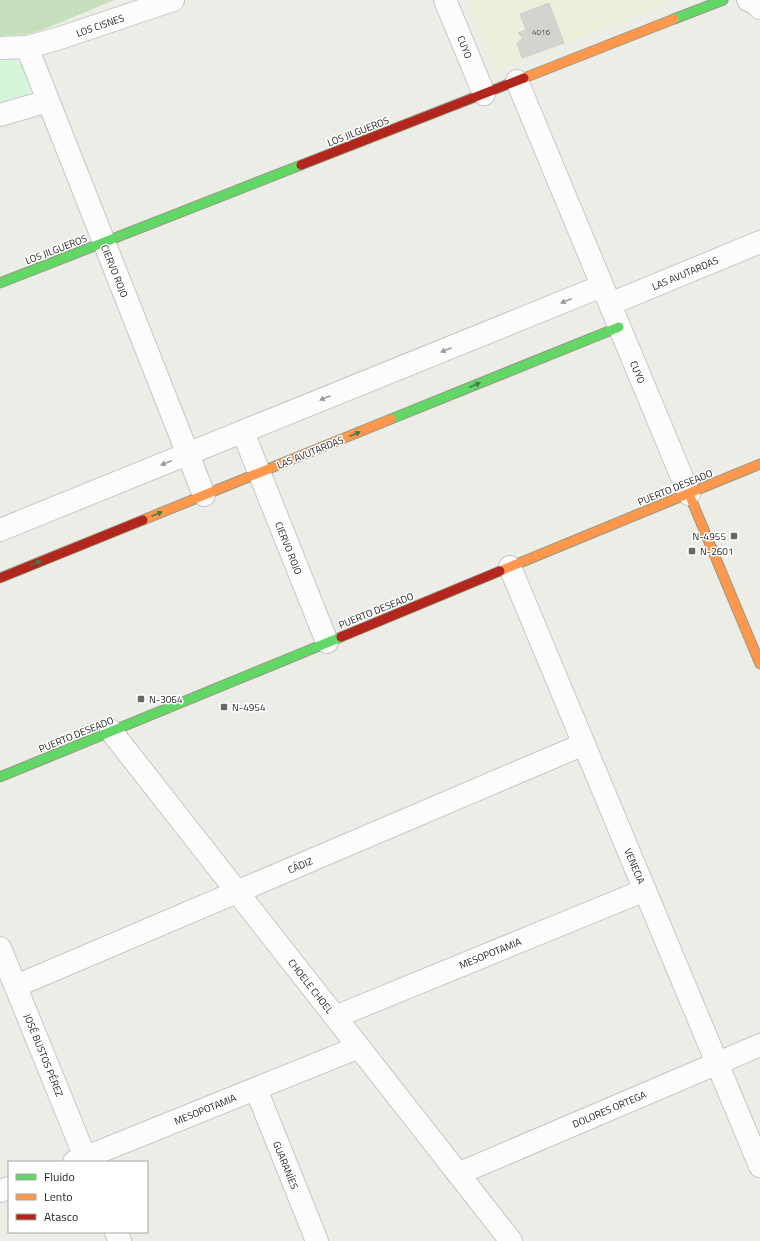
<svg xmlns="http://www.w3.org/2000/svg" width="760" height="1241" viewBox="0 0 760 1241" font-family="'Titillium Web',sans-serif">
<rect width="100%" height="100%" fill="#edede8"/>
<polygon fill="#ecefda" points="468,0 678,0 496,71"/>
<polygon fill="#c5debb" points="0,0 114,0 42,30 27,34 0,36"/>
<path fill="#d4f5d8" d="M0 58C6 59 13 58 18 62 27 67 33 86 29 96L0 108Z"/>
<polygon fill="#d4d3cf" stroke="#d1cec9" points="549,3 564,43 522,58 517,43 523,38 518,33 526,30 520,14"/>
<g fill="none" stroke-linecap="round" stroke-linejoin="round">
<g stroke="#c6c6c4" stroke-width="24">
<g id="street">
<polyline points="445,0 484,94"/>
<polyline points="748,0 755,3 760,8"/>
<polyline points="27,47 204,495"/>
<polyline points="0,48 27,47 57,39 173,0"/>
<polyline points="517,81 689,494"/>
<polyline points="0,115 48,101"/>
<polyline points="610,304 760,242"/>
<polyline points="243,432 327,642"/>
<polyline points="0,530 602,286"/>
<polyline points="510,567 760,1166"/>
<polyline points="111,731 511,1241"/>
<polyline points="0,948 87,1162"/>
<polyline points="16,986 584,744"/>
<polyline points="335,1017 645,890"/>
<polyline points="256,1089 317,1241"/>
<polyline points="74,1162 359,1047"/>
<polyline points="458,1174 760,1045"/>
<polyline points="0,1191 9,1188"/>
<polyline points="116,1232 120,1241"/>
</g>
</g>
<g stroke="#94997e" stroke-width="11">
<g id="fast">
<polyline points="674,19 723,0"/>
<polyline points="0,283 301,165"/>
<polyline points="391,419 619,327"/>
<polyline points="0,777 341,637"/>
</g>
</g>
<g stroke="#94997e" stroke-width="11">
<g id="slow">
<polyline points="524,78 674,19"/>
<polyline points="689,494 760,664"/>
<polyline points="143,520 391,419"/>
<polyline points="500,571 760,464"/>
</g>
</g>
<g stroke="#94997e" stroke-width="11">
<g id="jam">
<polyline points="301,165 524,78"/>
<polyline points="0,578 143,520"/>
<polyline points="341,637 500,571"/>
</g>
</g>
<use href="#street" stroke="#fcfcfc" stroke-width="22"/>
<use href="#fast" stroke="#63d668" stroke-width="9"/>
<use href="#slow" stroke="#ff974d" stroke-width="9"/>
<use href="#jam" stroke="#b3261e" stroke-width="9"/>
</g>
<defs><path id="oneway-solid" d="M-6-.8H1V-3.2L6.5 0L1 3.2V.8H-6Z"/></defs>
<g fill="#999">
<use href="#oneway-solid" transform="translate(566 301) rotate(158)"/>
<use href="#oneway-solid" transform="translate(446 350) rotate(158)"/>
<use href="#oneway-solid" transform="translate(325 398) rotate(158)"/>
<use href="#oneway-solid" transform="translate(166 463) rotate(158)"/>
</g>
<g fill="#417a44">
<use href="#oneway-solid" transform="translate(475 385) rotate(-22)"/>
<use href="#oneway-solid" transform="translate(355 434) rotate(-22)"/>
<use href="#oneway-solid" transform="translate(157 514) rotate(-22)"/>
<use href="#oneway-solid" transform="translate(36 563) rotate(-22)"/>
</g>
<g fill="#676765" stroke="#fff" stroke-width="1.5">
<rect x="730" y="532" width="8" height="8" rx="2"/>
<rect x="688" y="547" width="8" height="8" rx="2"/>
<rect x="137" y="695" width="8" height="8" rx="2"/>
<rect x="220" y="703" width="8" height="8" rx="2"/>
</g>
<g text-anchor="middle" stroke-width="3" stroke-linejoin="round" paint-order="stroke">
<g font-size="8" fill="#4c4c4b">
<text x="541" y="35">4016</text>
</g>
<g font-size="10" fill="#1f1f1f" stroke="#fff">
<text transform="translate(100 25) rotate(-19)" y="4">LOS CISNES</text>
<text transform="translate(465 47) rotate(68)" y="4">CUYO</text>
<text transform="translate(358 131) rotate(-21)" y="4">LOS JILGUEROS</text>
<text transform="translate(56 249) rotate(-21)" y="4">LOS JILGUEROS</text>
<text transform="translate(115 271) rotate(68)" y="4">CIERVO ROJO</text>
<text transform="translate(685 273) rotate(-23)" y="4">LAS AVUTARDAS</text>
<text transform="translate(638 372) rotate(67)" y="4">CUYO</text>
<text transform="translate(310 452) rotate(-22)" y="4">LAS AVUTARDAS</text>
<text transform="translate(675 487) rotate(-22)" y="4">PUERTO DESEADO</text>
<text transform="translate(289 548) rotate(68)" y="4">CIERVO ROJO</text>
<text transform="translate(376 610) rotate(-22)" y="4">PUERTO DESEADO</text>
<text transform="translate(76 734) rotate(-22)" y="4">PUERTO DESEADO</text>
<text transform="translate(300 865) rotate(-23)" y="4">CÁDIZ</text>
<text transform="translate(635 866) rotate(67)" y="4">VENECIA</text>
<text transform="translate(490 953) rotate(-22)" y="4">MESOPOTAMIA</text>
<text transform="translate(311 986) rotate(52)" y="4">CHOELE CHOEL</text>
<text transform="translate(44 1055) rotate(68)" y="4">JOSÉ BUSTOS PÉREZ</text>
<text transform="translate(205 1109) rotate(-22)" y="4">MESOPOTAMIA</text>
<text transform="translate(609 1109) rotate(-23)" y="4">DOLORES ORTEGA</text>
<text transform="translate(286 1165) rotate(68)" y="4">GUARANÍES</text>
</g>
<g font-size="10" fill="#1f1f1f" stroke="#fff" text-anchor="start">
<text x="726" y="540" text-anchor="end">N-4955</text>
<text x="700" y="555">N-2601</text>
<text x="149" y="703">N-3064</text>
<text x="232" y="711">N-4954</text>
</g>
</g>
<rect x="8" y="1161" width="140" height="72" fill="#ffffff" stroke="#a5a5a5"/>
<rect x="16" y="1174" width="20" height="6" fill="#63d668" stroke="#a5a5a5"/>
<text x="44" y="1181" font-size="12" fill="#1f1f1f">Fluido</text>
<rect x="16" y="1194" width="20" height="6" fill="#ff974d" stroke="#a5a5a5"/>
<text x="44" y="1201" font-size="12" fill="#1f1f1f">Lento</text>
<rect x="16" y="1214" width="20" height="6" fill="#b3261e" stroke="#a5a5a5"/>
<text x="44" y="1221" font-size="12" fill="#1f1f1f">Atasco</text>
</svg>
